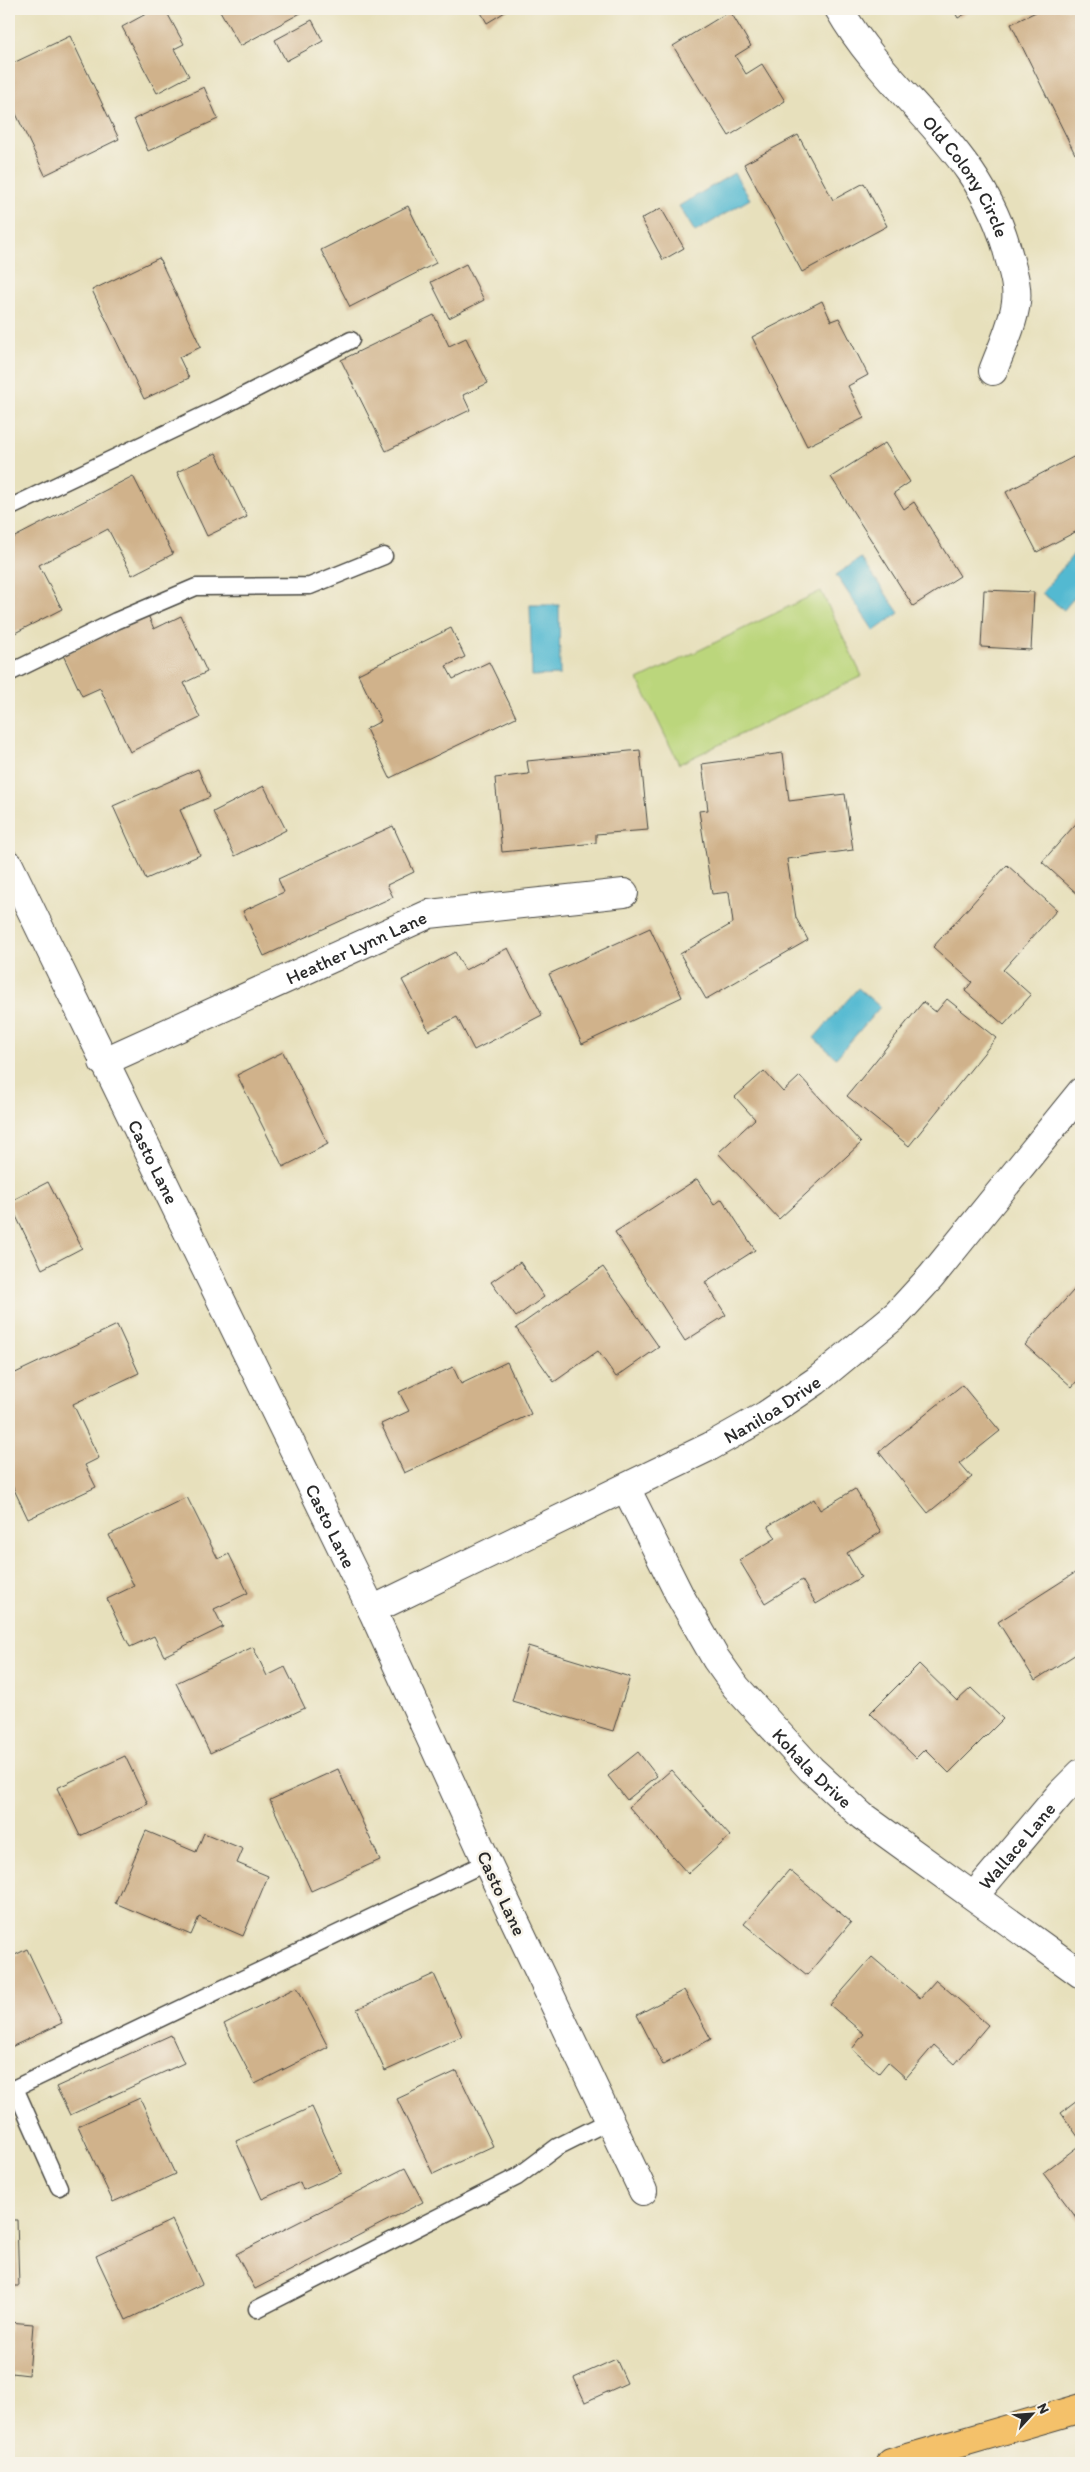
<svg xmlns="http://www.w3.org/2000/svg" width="1090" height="2472" viewBox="0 0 1090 2472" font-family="Itim,sans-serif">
<rect width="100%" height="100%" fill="#f7f3e8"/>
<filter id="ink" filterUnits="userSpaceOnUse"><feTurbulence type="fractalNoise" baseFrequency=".02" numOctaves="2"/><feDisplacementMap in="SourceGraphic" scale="10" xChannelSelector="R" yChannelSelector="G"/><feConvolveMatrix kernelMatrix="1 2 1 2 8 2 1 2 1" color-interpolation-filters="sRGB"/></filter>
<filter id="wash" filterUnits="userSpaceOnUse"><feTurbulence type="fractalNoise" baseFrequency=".0096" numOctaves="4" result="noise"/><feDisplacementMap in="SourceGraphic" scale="20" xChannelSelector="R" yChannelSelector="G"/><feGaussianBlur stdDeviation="1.12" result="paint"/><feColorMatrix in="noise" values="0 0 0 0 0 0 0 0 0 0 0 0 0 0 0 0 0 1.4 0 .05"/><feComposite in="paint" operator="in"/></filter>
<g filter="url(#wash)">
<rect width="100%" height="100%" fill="#e7e0bc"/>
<polygon fill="#bbd67b" stroke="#738053" points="821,591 862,676 679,764 638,680"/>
<g fill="#53b9d1" stroke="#3f727e">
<polygon points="734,173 750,199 695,232 679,206"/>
<polygon points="1081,545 1081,589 1064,610 1042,593"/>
<polygon points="861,558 899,613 874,631 836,575"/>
<polygon points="530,605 559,605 560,675 532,676"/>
<polygon points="858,988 880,1007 836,1058 814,1038"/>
</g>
<g id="blocks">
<g fill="#d0b28b">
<polygon points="155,9 165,9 184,44 174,49 189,76 157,93 122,27"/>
<polygon points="219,9 308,9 240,46"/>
<polygon points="479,9 510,9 487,23"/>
<polygon points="953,9 974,9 958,18"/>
<polygon points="1042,9 1081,9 1081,151 1075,154 1011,24"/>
<polygon points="730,11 751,46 735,56 746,74 762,64 785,101 729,136 673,46"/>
<polygon points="312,20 323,41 286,61 275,40"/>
<polygon points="70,36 119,139 45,175 9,99 9,65"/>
<polygon points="204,87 218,119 148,151 134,119"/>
<polygon points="798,135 833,200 864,183 887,226 802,272 744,164"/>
<polygon points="408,206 436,263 350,307 321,250"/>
<polygon points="661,208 684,248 663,260 641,219"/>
<polygon points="159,258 201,347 179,357 189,378 144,399 92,290"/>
<polygon points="466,264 484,300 449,318 431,282"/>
<polygon points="822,301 831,321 839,318 868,375 848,386 864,418 807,446 752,337"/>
<polygon points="434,315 449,346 466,338 488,383 463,395 470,410 386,451 341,360"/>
<polygon points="885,443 910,482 894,493 904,509 914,502 960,576 913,606 831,477"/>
<polygon points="216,453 247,517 207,536 177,472"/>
<polygon points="1081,453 1081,529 1037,552 1006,492"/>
<polygon points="133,476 173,554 132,575 108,529 39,565 62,609 9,636 9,540"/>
<polygon points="984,590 1034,592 1031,650 981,647"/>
<polygon points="148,615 154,629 181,616 207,672 184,683 200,718 130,752 100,688 82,696 63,655"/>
<polygon points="451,628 465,657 446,666 453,679 489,662 516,717 390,778 366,729 381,721 358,674"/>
<polygon points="640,750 648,830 596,834 596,843 502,852 495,778 529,774 527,761"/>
<polygon points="783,753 789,801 845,794 853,850 787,859 796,918 808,940 706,999 680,954 733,923 729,892 712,894 699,811 708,810 702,764"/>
<polygon points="198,769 210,797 180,810 200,855 146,879 113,806"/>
<polygon points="264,786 286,830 235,856 213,812"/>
<polygon points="1081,818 1081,897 1042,862"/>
<polygon points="393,826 414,872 387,885 393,897 264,956 243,911 284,892 278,879"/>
<polygon points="1007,865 1057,910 1003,970 1031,995 1004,1025 965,991 972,982 933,947"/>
<polygon points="650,928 682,997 582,1044 549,974"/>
<polygon points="508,948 542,1015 474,1050 457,1017 429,1031 402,980 455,952 465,970"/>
<polygon points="947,999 996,1038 909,1146 847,1096 923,1002 936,1012"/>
<polygon points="283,1052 328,1144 283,1167 237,1075"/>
<polygon points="764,1071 783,1092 800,1076 861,1143 779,1219 718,1153 755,1119 735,1097"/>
<polygon points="697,1179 714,1205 722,1199 755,1250 705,1282 726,1315 685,1341 615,1232"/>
<polygon points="48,1182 82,1248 42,1269 9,1202"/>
<polygon points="520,1262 544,1297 516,1317 491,1282"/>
<polygon points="603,1267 659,1347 616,1377 598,1351 554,1382 516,1328"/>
<polygon points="1081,1282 1081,1376 1072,1387 1025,1345"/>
<polygon points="117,1325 139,1373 73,1404 99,1458 85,1465 96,1487 28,1519 9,1479 9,1376"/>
<polygon points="507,1362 531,1414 404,1473 381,1424 409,1411 399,1392 453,1367 461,1384"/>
<polygon points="962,1385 1000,1431 960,1463 972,1477 928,1513 879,1452"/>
<polygon points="855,1489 881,1532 847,1553 861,1577 816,1604 802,1580 765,1603 739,1560 776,1538 768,1526 814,1499 820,1510"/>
<polygon points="187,1497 218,1559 229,1554 248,1593 214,1609 223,1627 164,1656 154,1636 130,1647 107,1599 134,1586 109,1535"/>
<polygon points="1081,1569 1081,1651 1035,1680 998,1622"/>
<polygon points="528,1646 630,1677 613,1731 512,1701"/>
<polygon points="253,1647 267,1676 285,1667 305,1708 210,1753 176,1683"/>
<polygon points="919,1664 957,1701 971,1688 1003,1719 949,1773 925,1749 916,1758 870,1713"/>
<polygon points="638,1752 657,1776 627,1800 608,1776"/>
<polygon points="125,1756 148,1804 80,1836 57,1788"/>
<polygon points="338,1769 380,1860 311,1891 270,1800"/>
<polygon points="671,1770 730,1836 688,1874 629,1807"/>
<polygon points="146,1831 196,1852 204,1833 243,1849 237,1863 268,1876 243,1936 199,1917 191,1935 115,1903"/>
<polygon points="789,1870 851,1922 807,1975 744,1924"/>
<polygon points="27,1949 62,2023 9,2048 9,1958"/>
<polygon points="872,1957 920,1998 936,1980 988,2025 955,2064 934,2045 906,2078 888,2062 879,2073 852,2049 864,2034 830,2005"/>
<polygon points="434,1974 462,2036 385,2071 357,2009"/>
<polygon points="297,1987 328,2047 255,2084 224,2024"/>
<polygon points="684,1990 711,2039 663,2065 637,2015"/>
<polygon points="171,2035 184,2063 70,2115 56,2087"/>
<polygon points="457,2071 493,2146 433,2174 397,2099"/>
<polygon points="140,2098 175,2174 113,2202 78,2126"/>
<polygon points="1081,2098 1081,2141 1061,2113"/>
<polygon points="312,2107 342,2173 303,2190 300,2182 262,2199 236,2141"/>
<polygon points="1081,2144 1081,2224 1043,2173"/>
<polygon points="405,2168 423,2202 255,2289 236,2254"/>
<polygon points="9,2220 17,2220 19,2286 9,2286"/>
<polygon points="172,2220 202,2284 126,2320 96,2256"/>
<polygon points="9,2322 33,2324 29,2375 12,2373 10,2399"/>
<polygon points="616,2359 627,2383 585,2402 574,2378"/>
</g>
</g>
</g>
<g filter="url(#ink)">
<use href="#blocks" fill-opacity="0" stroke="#474641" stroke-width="1"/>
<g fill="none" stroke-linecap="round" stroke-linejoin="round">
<g stroke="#474641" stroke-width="19">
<g id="service">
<polyline points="9,508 223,406 351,340"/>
<polyline points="9,673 116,621 196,587 310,586 384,556"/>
<polyline points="59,2187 15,2088 487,1862"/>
<polyline points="257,2309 517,2177 557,2147 611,2120"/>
</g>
</g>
<g stroke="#474641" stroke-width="30">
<g id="minor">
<path id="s1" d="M839 9C891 100 983 148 1009 257 1013 272 1018 287 1016 302 1013 326 1001 349 993 371"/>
<path id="s2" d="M103 1062 429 914 624 893"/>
<path id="s3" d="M626 1488 680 1596 716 1659 736 1687 811 1769 862 1816 1081 1974"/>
<path id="s4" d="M974 1896 1061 1793 1081 1773"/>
<path id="s5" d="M643 2191 487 1862 372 1610 711 1446 766 1415 816 1381 897 1314 931 1277 1081 1092"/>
</g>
</g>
<g stroke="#474641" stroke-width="30">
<g id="tertiary">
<path id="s6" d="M9 865 372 1610"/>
</g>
</g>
<g stroke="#474641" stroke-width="30">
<polyline id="motorway" points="891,2463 1081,2408"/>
</g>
<use href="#service" stroke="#fff" stroke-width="16"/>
<use href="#minor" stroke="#fff" stroke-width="28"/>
<use href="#tertiary" stroke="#fff" stroke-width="28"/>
<use href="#motorway" stroke="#f4c16b" stroke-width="28"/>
</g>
</g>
<g text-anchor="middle" stroke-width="5" stroke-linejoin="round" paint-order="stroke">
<g font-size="19" fill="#2b2b2b" stroke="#f7f3e8">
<text dy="7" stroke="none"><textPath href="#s1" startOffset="211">Old Colony Circle</textPath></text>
<text dy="7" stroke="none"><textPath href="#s2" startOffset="278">Heather Lynn Lane</textPath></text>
<text dy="7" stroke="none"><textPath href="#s6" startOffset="330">Casto Lane</textPath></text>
<text dy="7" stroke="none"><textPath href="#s5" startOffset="1089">Naniloa Drive</textPath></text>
<text dy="7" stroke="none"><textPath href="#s6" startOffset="735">Casto Lane</textPath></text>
<text dy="7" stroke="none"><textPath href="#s3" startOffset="339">Kohala Drive</textPath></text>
<text dy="7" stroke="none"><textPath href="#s4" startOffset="66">Wallace Lane</textPath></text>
<text transform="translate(502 1893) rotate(65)" y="7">Casto Lane</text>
</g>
</g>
<rect width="1090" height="2472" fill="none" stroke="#f7f3e8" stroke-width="30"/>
<g transform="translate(1032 2414) rotate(64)" stroke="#f7f3e8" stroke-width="4" paint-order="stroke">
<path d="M0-4L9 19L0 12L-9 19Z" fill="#2b2b2b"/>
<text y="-8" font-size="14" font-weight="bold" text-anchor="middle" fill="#2b2b2b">N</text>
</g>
</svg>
